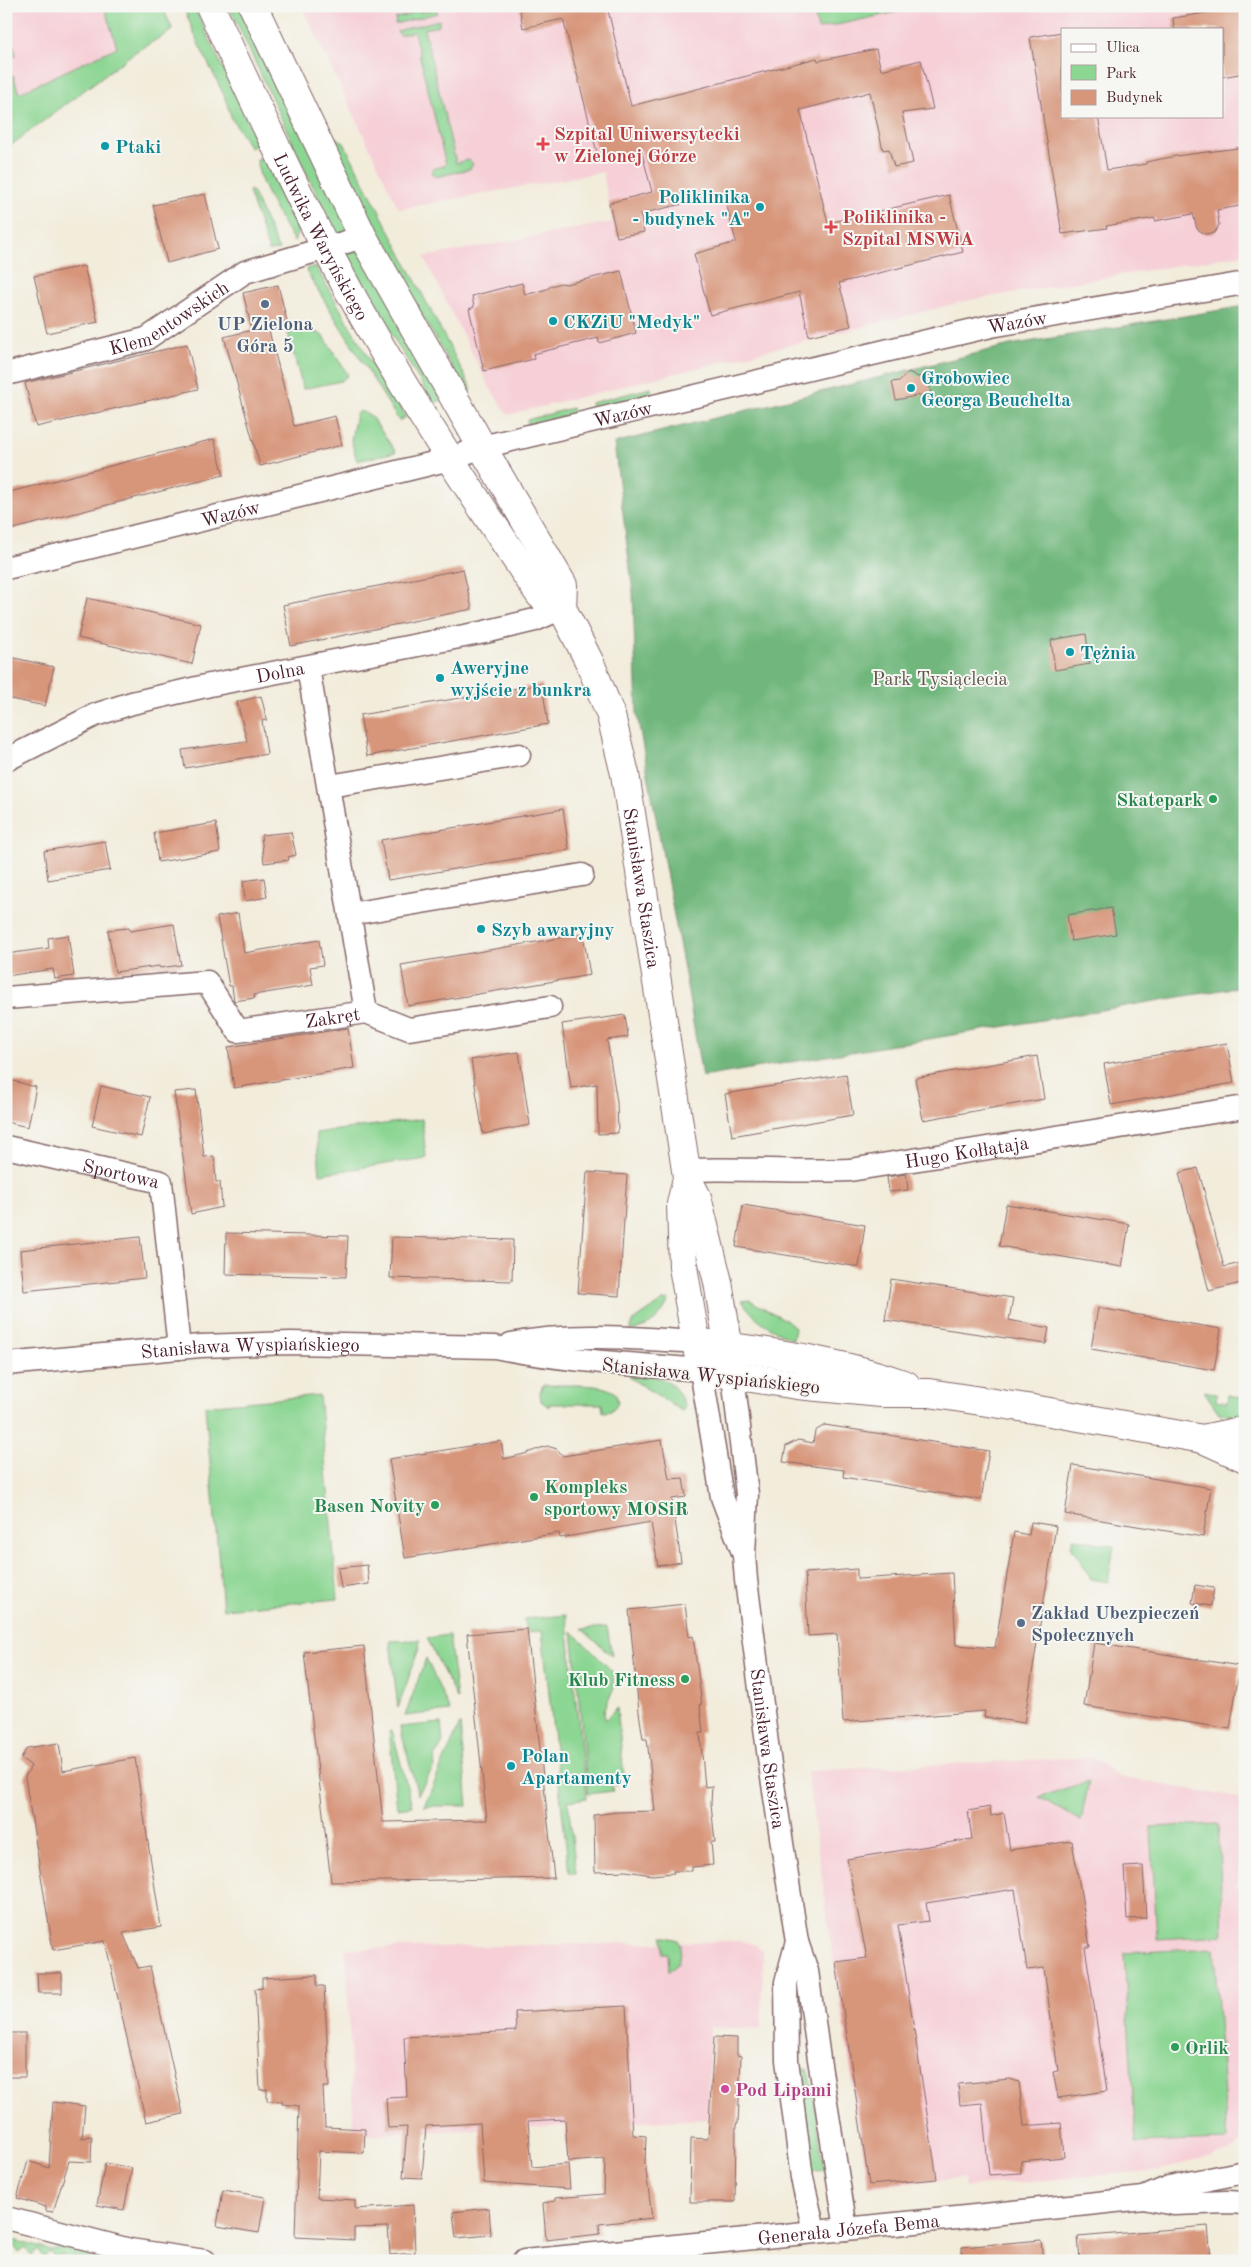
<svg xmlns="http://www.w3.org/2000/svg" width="1251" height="2267" viewBox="0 0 1251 2267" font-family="'Old Standard TT',serif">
<rect width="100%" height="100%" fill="#f6f6f2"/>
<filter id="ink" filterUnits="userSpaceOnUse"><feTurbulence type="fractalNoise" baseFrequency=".02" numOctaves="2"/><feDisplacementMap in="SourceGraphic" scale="10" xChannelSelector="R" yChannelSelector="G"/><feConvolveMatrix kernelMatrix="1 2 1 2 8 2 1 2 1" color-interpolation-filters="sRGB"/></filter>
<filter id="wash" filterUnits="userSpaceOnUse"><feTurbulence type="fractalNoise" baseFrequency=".0096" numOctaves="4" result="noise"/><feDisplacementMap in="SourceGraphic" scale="20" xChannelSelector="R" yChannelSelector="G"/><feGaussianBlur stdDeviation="1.12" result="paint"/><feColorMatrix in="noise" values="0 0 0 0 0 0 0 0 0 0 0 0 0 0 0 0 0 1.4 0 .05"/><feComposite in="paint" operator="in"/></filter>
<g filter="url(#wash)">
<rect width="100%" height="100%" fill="#f2ecdb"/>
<g fill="#f6cfd7" fill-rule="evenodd">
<polygon points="6,6 162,6 117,66 6,149"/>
<path d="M302 6H1245V254L970 300 508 415 487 383 424 257 612 222 603 172 399 209ZM1062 29H1222V116H1062Z"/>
<polygon points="1092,1757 1119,1777 1245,1799 1245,1833 1236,1887 1245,1889 1245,2058 1239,2069 1241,2142 1235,2150 1160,2170 965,2187 964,2178 868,2187 834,1963 807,1771"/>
<polygon points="741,1941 757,1945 763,1952 761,2029 710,2027 708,2119 354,2135 346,1949"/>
</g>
<g fill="#8cd693" stroke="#6b7a5f">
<polygon points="104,6 162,6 173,30 135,52 6,149 6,76 13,75 19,93 117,47"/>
<polygon points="183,6 194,6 258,144 250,148 232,119 224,95 199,45"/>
<polygon points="229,6 240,6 443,399 434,404 371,301 336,236"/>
<polygon points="408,6 419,6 421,13 435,9 438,13 395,24 396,18 410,15"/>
<polygon points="820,6 913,6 911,9 818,29 813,8"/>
<polygon points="6,15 16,56 13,56 6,29"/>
<polygon points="439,20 439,26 424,29 456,163 469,160 473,164 470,169 436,177 431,173 433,169 446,165 414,32 400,35 397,31"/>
<polygon points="336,137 344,143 472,390 468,391 465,389 377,238 332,144"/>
<path d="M265 157 298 230 294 242C282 220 258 185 257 160Z"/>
<polygon points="250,190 252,191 279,250 269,251 249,192"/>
<polygon points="316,267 368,357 406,417 399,421 306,271 307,268"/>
<polygon points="297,330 319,333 325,338 348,375 341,381 303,389 288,333"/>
<polygon points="651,388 651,394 592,409 591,403"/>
<polygon points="572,408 574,414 528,425 527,420"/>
<polygon points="359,411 370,415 396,452 357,461 351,440 356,414"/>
<polygon points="422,1119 426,1158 320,1174 316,1133"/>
<path d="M669 1300C660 1319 651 1327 630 1331L632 1322 663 1301Z"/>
<path d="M749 1300 788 1321 795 1327 793 1340C772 1329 755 1321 742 1301Z"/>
<path d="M629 1374C658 1376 675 1377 685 1408L682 1411 630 1378Z"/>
<path d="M543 1385C560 1386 601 1382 614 1392 617 1395 617 1399 618 1403L611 1411 603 1412 602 1404H549V1407L541 1401 540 1392Z"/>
<polygon points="1204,1391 1217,1394 1216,1401 1227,1403 1228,1395 1245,1398 1243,1418 1219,1413"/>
<polygon points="319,1395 338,1599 223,1609 205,1406"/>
<polygon points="1073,1538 1114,1546 1108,1582 1091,1579 1071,1546"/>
<polygon points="566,1615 587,1798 568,1801 576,1873 569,1873 542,1631 526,1632 524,1619"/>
<polygon points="607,1627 612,1656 582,1629"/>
<polygon points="572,1631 613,1672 614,1687 604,1711 605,1720 617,1708 624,1777 618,1784 612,1785 613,1791 588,1794"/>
<polygon points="449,1635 457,1699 427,1638"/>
<polygon points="420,1640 419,1648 398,1708 390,1641"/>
<polygon points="426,1658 450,1711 405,1716"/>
<polygon points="441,1723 443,1742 435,1757 434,1766 418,1795 400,1727"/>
<polygon points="460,1724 468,1806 424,1806"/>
<polygon points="392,1730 412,1806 397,1808 389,1731"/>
<polygon points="1089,1781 1081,1821 1039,1797"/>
<polygon points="1218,1824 1223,1935 1157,1939 1151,1827"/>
<polygon points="663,1936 678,1940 681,1946 678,1964 669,1971 668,1954 663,1954"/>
<polygon points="1214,1948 1227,2140 1136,2143 1124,1953"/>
<polygon points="807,2069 813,2092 824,2169 811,2171 801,2089 801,2070"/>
<polygon points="6,2238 52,2251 64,2245 96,2253 97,2257 100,2255 116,2261 88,2261 86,2258 78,2261 74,2256 67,2261 62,2254 55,2259 50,2252 43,2257 38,2250 31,2255 26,2248 19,2253 14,2246 7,2251"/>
</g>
<polygon fill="#71b77d" stroke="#5e6b54" points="1245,306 1245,986 702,1077 686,980 637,715 633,592 614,443 1010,345"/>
<g id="blocks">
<g fill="#d7957a">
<polygon points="519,6 607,6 631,106 817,58 818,61 876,49 881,70 921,60 933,109 902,113 913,163 894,167 889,149 883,150 870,92 800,110 828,223 949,195 963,252 839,283 851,326 809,336 799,292 710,315 694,254 736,242 724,194 640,214 644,232 617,237 609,203 652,192 641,149 599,160 563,19 523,28"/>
<polygon points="1245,7 1245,73 1222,77 1222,29 1174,29 1173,18"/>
<polygon points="1062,32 1062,116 1098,116 1107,170 1146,164 1146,162 1176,156 1245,147 1245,205 1217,210 1219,225 1214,233 1205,234 1197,229 1193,214 1155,221 1155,218 1106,226 1107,228 1062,234 1030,37"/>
<polygon points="205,194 218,249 167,263 153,205"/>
<polygon points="84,266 98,322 47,333 34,276"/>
<polygon points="621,271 636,333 599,343 598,338 533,354 534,359 484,371 469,309 474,307 472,296 522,283 525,295 547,289 551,286 561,283 566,284"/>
<polygon points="278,285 287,321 268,327 294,426 335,416 342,445 260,466 224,337 252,330 243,293"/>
<polygon points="187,344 198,389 36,427 25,383"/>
<polygon points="909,372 918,377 927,375 931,393 896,400 892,382 899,381"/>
<polygon points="214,439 224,475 6,531 6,493"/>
<polygon points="463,569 472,609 291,646 283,605"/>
<polygon points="87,598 201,624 192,664 78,638"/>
<polygon points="1086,634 1090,664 1055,670 1051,640"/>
<polygon points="6,656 54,667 45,706 6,698"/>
<polygon points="542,684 548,724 367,756 360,715"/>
<polygon points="261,696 267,720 262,721 267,754 185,768 182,750 247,741 237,702"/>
<polygon points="563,809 569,850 388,880 381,840"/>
<polygon points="216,823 220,852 158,862 154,833"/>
<polygon points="291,832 296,855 288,857 289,860 264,863 261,835"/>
<polygon points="105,841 110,870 48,880 44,851"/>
<polygon points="264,878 267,897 245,901 243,881"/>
<polygon points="1111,908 1116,934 1071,941 1067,915"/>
<polygon points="238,913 244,953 319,940 323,965 310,967 313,985 254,995 255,998 234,1001 232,986 229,986 217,917"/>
<polygon points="174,924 181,965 160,968 159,966 115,972 108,930 129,928 130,931"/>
<polygon points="583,934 590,975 408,1006 401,965"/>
<polygon points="68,935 74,976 55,979 53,969 6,976 6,954 49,948 48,938"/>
<polygon points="625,1015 628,1037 607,1040 617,1102 618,1133 598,1134 597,1084 571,1088 562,1024"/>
<polygon points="348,1028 354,1068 234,1088 228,1047"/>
<polygon points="1227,1043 1234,1083 1111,1105 1104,1064"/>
<polygon points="519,1052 530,1125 483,1134 471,1060"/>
<polygon points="1037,1056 1044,1099 923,1120 915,1078"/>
<polygon points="846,1074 853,1115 732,1136 725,1094"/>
<polygon points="6,1079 36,1087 28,1127 6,1122"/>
<polygon points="101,1086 150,1097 141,1137 92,1126"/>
<polygon points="196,1090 204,1157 214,1156 216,1182 220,1182 222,1207 191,1214 174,1092"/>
<polygon points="1198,1168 1224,1267 1245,1262 1245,1282 1209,1291 1179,1173"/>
<polygon points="587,1172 627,1175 619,1296 578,1293"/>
<polygon points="906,1174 908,1190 889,1192 887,1177"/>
<polygon points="1006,1204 1129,1224 1122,1267 999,1246"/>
<polygon points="743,1205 865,1225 859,1267 736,1247"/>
<polygon points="226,1233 348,1236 346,1277 225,1274"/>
<polygon points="140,1237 145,1278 24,1291 20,1250"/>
<polygon points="392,1237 513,1240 512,1281 390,1278"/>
<polygon points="891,1279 1013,1298 1009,1320 1049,1328 1046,1344 885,1320"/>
<polygon points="1098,1308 1221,1329 1214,1370 1091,1349"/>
<polygon points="825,1425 989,1451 981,1500 843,1477 844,1470 783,1462 786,1446 798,1440 813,1443 815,1431"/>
<polygon points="662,1440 669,1479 683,1478 686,1497 672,1499 681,1562 658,1566 651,1522 560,1538 559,1533 405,1558 389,1459 501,1441 504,1459 524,1454 547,1446 557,1449 563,1456"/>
<polygon points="1073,1465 1211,1488 1203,1537 1065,1514"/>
<polygon points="1031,1522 1056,1526 1024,1723 984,1717 985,1711 843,1722 837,1634 808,1636 805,1573 857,1569 857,1579 952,1573 956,1645 995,1648 1014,1532 1029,1535"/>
<polygon points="367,1565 369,1584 341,1588 338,1568"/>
<polygon points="1195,1585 1214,1588 1211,1606 1192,1603"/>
<polygon points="685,1604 689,1637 693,1636 702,1705 700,1705 703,1733 700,1733 705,1787 712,1786 711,1804 715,1842 711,1842 713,1865 692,1867 692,1871 673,1871 674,1873 652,1875 626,1871 595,1872 594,1815 617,1812 655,1811 647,1739 643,1739 639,1712 629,1610"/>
<polygon points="527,1629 554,1878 331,1882 304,1652 364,1646 383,1822 487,1820 467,1634"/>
<polygon points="1094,1643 1240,1666 1230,1729 1084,1706"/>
<polygon points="59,1743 63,1771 135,1758 161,1927 123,1933 138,1968 150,1966 183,2114 146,2122 105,1941 53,1950 25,1777 31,1766 21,1758 27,1748"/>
<polygon points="990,1807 991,1816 1004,1813 1010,1850 1072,1841 1090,1947 1085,1947 1107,2091 1058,2098 1053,2072 1058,2071 1044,1968 1027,1970 1015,1889 926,1903 929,1921 898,1925 937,2179 869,2185 836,1962 867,1958 847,1859 972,1839 968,1811"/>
<polygon points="1143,1866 1146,1918 1127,1919 1124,1867"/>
<polygon points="37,1973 62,1973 62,1993 38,1993"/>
<polygon points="317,1975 317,1986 324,1986 327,2039 329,2087 323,2087 325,2127 365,2129 364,2153 319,2151 317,2198 355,2200 355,2209 413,2205 415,2253 390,2255 388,2227 354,2228 354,2240 295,2237 299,2106 282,2104 283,2101 267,2101 267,2089 260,2090 255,1989 262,1988 262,1978"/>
<polygon points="626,2006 633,2135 646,2136 645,2163 652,2218 599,2224 600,2234 546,2240 543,2203 555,2201 555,2198 604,2194 605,2159 568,2162 565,2119 528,2121 532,2167 568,2164 570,2189 484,2183 480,2123 426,2126 422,2178 403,2177 407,2127 388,2128 386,2098 407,2097 404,2037 516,2031 515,2012"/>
<rect x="6" y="2033" width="19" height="44"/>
<polygon points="714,2037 737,2038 737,2055 741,2056 738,2124 736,2124 735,2202 690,2202 691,2138 708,2139"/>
<polygon points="1010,2079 1019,2082 1024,2126 1061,2123 1064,2157 1021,2161 1021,2173 989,2175 982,2103 960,2105 958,2084"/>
<polygon points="53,2102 85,2106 82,2138 92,2136 91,2162 69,2161 53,2212 46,2211 46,2207 17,2198 28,2161 49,2168"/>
<polygon points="105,2163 132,2168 124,2210 97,2205"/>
<polygon points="223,2190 265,2197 259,2233 217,2226"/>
<polygon points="489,2208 491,2235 456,2238 453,2212"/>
<polygon points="1208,2226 1211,2259 1191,2261 1080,2261 1078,2237"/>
<polygon points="1041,2240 1043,2261 962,2261 962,2247"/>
</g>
</g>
</g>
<g filter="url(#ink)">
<use href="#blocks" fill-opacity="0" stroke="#856769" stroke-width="1"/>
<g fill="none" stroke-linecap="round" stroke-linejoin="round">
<g stroke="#856769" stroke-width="25">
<g id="street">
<path id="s1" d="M6 374 146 339 245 272 363 237"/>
<path id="s2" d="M6 568 450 459 482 447 948 336 991 326 1245 283"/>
<path id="s3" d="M6 760 95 715 132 703 210 685 485 632 535 620 562 608"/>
<polyline points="329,786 519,755"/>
<polyline points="350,914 582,875"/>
<path id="s4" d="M6 998 207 982 238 1031 366 1012 308 667"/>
<polyline points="366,1012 409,1029 550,1007"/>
<path id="s5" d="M6 1147 161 1182 179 1348"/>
<path id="s6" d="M686 1170C741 1168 795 1172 850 1170L1245 1107"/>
<path d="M511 1344C571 1332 635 1338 696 1342"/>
<path id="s7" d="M6 1364 200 1346 290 1343 495 1347C563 1361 632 1364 701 1370L722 1497 744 1555"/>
<path id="s8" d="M733 1376 747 1494 744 1555 746 1580 768 1751 797 1942 807 1971 819 2059 846 2229"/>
<polyline points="797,1942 786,1982 787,2060 802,2178 814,2231"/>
<polyline points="1144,2198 1174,2204 1227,2202 1245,2203"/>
<polyline points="6,2218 130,2250 205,2261"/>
<path id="s9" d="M524 2261 956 2218 1144 2198 1169 2187 1245 2172"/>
</g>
</g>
<g stroke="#856769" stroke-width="30">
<g id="secondary">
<path id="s10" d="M210 6C248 87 285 169 326 248 389 369 464 482 540 595L562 608"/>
<path id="s11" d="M253 6 363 237 482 447 563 585 562 608 590 663 611 716 625 774 686 1170 687 1178 681 1204 683 1267 701 1370 797 1385 881 1393H929L1033 1409 1203 1439 1245 1458"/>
<polyline points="687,1178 697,1197 718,1282 731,1362"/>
<path d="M696 1342C767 1352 838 1360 906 1385"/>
<polyline points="1203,1439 1245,1430"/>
</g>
</g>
<use href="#street" stroke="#fff" stroke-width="22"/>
<use href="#secondary" stroke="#fff" stroke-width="28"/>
</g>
</g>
<g fill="#e0444e" stroke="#f6f6f2" stroke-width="2">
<path d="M540.5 136.5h5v5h5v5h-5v5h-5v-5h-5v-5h5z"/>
<path d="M828.5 219.5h5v5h5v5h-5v5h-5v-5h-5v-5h5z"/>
</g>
<g fill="#0f9aa8" stroke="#f6f6f2" stroke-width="2">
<circle cx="105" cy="146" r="5"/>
<circle cx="760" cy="207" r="5"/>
<circle cx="553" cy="321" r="5"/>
<circle cx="911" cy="388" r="5"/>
<circle cx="1070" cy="652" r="5"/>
<circle cx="440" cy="678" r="5"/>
<circle cx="481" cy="929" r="5"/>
<circle cx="511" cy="1766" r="5"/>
</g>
<g fill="#5c6f8a" stroke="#f6f6f2" stroke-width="2">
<circle cx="265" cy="304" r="5"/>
<circle cx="1021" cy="1623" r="5"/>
</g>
<g fill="#2e9e5b" stroke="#f6f6f2" stroke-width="2">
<circle cx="1213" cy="799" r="5"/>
<circle cx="534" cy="1497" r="5"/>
<circle cx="435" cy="1505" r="5"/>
<circle cx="685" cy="1679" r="5"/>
<circle cx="1175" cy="2047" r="5"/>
</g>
<circle fill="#d1479c" stroke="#f6f6f2" stroke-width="2" cx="725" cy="2089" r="5"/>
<g text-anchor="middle" stroke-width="4" stroke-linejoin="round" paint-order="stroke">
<g font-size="19" font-weight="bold" fill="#be3a42" stroke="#f6f6f2" text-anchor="start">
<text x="554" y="140">Szpital Uniwersytecki<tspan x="554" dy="22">w Zielonej Górze</tspan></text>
<text x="842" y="223">Poliklinika -<tspan x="842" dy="22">Szpital MSWiA</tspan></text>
</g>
<g font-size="19" font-weight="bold" fill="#0d838f" stroke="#f6f6f2" text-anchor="start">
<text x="115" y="153">Ptaki</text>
<text x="750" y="203" text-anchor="end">Poliklinika<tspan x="750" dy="22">- budynek "A"</tspan></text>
<text x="563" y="328">CKZiU "Medyk"</text>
<text x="921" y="384">Grobowiec<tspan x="921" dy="22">Georga Beuchelta</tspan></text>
<text x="1080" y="659">Tężnia</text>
<text x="450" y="674">Aweryjne<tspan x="450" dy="22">wyjście z bunkra</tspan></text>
<text x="491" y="936">Szyb awaryjny</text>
<text x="521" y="1762">Polan<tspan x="521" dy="22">Apartamenty</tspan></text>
</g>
<g font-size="19" fill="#4a1f2b" stroke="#f6f6f2">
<text dy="7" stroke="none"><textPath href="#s10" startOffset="256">Ludwika Waryńskiego</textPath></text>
<text dy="7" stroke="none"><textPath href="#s1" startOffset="174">Klementowskich</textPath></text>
<text dy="7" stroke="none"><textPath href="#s2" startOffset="1041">Wazów</textPath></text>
<text dy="7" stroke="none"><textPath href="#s2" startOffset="636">Wazów</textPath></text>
<text dy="7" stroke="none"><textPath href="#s2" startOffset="231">Wazów</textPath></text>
<text dy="7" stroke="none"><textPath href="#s3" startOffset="290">Dolna</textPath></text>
<text dy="7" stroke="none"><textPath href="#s11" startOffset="974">Stanisława Staszica</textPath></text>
<text dy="7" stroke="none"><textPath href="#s4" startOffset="355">Zakręt</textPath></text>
<text dy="7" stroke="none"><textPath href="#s6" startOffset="282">Hugo Kołłątaja</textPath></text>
<text dy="7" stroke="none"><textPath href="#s5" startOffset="118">Sportowa</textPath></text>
<text dy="7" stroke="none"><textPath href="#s7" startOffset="245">Stanisława Wyspiańskiego</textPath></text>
<text transform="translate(711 1375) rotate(6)" y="7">Stanisława Wyspiańskiego</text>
<text dy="7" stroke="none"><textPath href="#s8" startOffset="375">Stanisława Staszica</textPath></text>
<text dy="7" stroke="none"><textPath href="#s9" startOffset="326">Generała Józefa Bema</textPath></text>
</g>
<g font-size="19" font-weight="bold" fill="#4e5e75" stroke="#f6f6f2">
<text x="265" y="330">UP Zielona<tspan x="265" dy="22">Góra 5</tspan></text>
<text x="1031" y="1619" text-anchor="start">Zakład Ubezpieczeń<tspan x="1031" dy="22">Społecznych</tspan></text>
</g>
<g font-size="19" fill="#5e564a" stroke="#f6f6f2">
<text x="940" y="685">Park Tysiąclecia</text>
</g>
<g font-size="19" font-weight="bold" fill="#27864d" stroke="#f6f6f2" text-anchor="end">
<text x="1203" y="806">Skatepark</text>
<text x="544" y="1493" text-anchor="start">Kompleks<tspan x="544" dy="22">sportowy MOSiR</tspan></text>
<text x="425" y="1512">Basen Novity</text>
<text x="675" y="1686">Klub Fitness</text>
<text x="1185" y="2054" text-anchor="start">Orlik</text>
</g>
<g font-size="19" font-weight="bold" fill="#b23c85" stroke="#f6f6f2" text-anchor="start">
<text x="735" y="2096">Pod Lipami</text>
</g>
</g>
<rect width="1251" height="2267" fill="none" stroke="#f6f6f2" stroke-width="25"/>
<rect x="1061" y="28" width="162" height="90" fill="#f6f6f2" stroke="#b1a0a2"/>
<rect x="1071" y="44" width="25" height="8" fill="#ffffff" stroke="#b1a0a2"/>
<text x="1106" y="52" font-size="15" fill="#4a1f2b">Ulica</text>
<rect x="1071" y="65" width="25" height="15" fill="#8cd693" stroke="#b1a0a2"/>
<text x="1106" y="78" font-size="15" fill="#4a1f2b">Park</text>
<rect x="1071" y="90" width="25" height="15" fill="#d7957a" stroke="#b1a0a2"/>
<text x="1106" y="102" font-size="15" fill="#4a1f2b">Budynek</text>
</svg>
